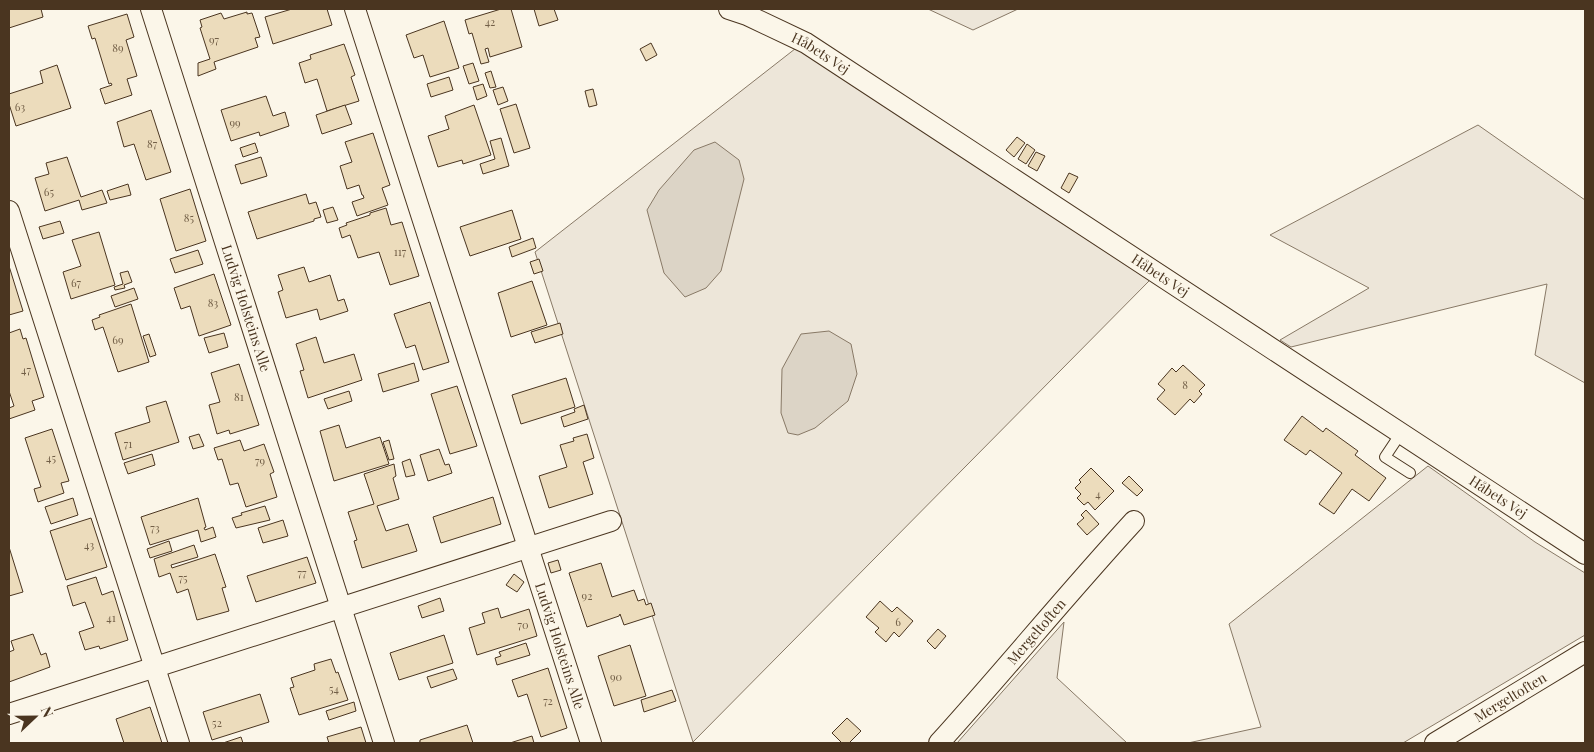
<svg xmlns="http://www.w3.org/2000/svg" width="1594" height="752" viewBox="0 0 1594 752" font-family="'Playfair Display',serif">
<rect width="100%" height="100%" fill="#fbf6e9"/>
<g fill="#ede6d9" stroke="#887966">
<polygon points="928,9 1018,9 973,30"/>
<polygon points="800,45 1150,280 693,742 535,252"/>
<polygon points="1478,125 1585,200 1585,383 1535,355 1547,284 1291,347 1280,340 1369,288 1270,235"/>
<polygon points="1428,466 1535,542 1585,573 1585,635 1403,743 1188,743 1261,727 1229,624"/>
<polygon points="1064,622 1057,678 1127,743 957,743"/>
</g>
<g fill="#dcd4c6" stroke="#887966">
<polygon points="715,142 739,160 744,179 721,271 706,288 685,297 664,273 647,210 659,190 694,150"/>
<polygon points="829,331 851,344 857,374 848,401 815,428 798,435 788,433 781,413 782,369 801,334"/>
</g>
<g fill="#ecdcbc" stroke="#4a3520">
<polygon points="9,9 41,9 43,17 9,28"/>
<polygon points="292,9 327,9 332,25 273,44 265,17"/>
<polygon points="501,9 511,9 522,47 490,57 488,48 485,49 489,62 481,64 472,33 469,34 465,20"/>
<polygon points="534,9 554,9 558,20 539,26"/>
<polygon points="247,12 247,14 252,13 260,37 255,38 258,47 214,62 216,69 198,76 198,63 210,59 200,28 202,27 200,20 221,13 224,19"/>
<polygon points="127,14 134,37 126,40 137,76 127,79 132,95 105,104 100,89 112,85 111,83 109,84 95,38 92,39 88,26"/>
<polygon points="444,21 459,68 430,77 423,55 414,58 406,35"/>
<polygon points="651,43 657,55 646,61 640,49"/>
<polygon points="344,44 355,75 351,77 359,101 327,111 317,79 305,83 299,63 311,59 310,55"/>
<polygon points="473,63 479,81 469,84 463,66"/>
<polygon points="57,65 71,108 16,126 9,104 9,94 43,83 40,71"/>
<polygon points="491,71 496,87 490,88 485,73"/>
<polygon points="449,77 453,90 431,97 427,84"/>
<polygon points="483,84 487,96 477,100 473,87"/>
<polygon points="503,87 508,101 498,105 493,90"/>
<polygon points="593,89 597,105 589,107 585,91"/>
<polygon points="266,96 273,116 285,112 289,126 260,136 259,132 231,141 221,110"/>
<polygon points="516,104 530,148 514,153 500,109"/>
<polygon points="345,105 352,124 322,134 316,115"/>
<polygon points="474,105 491,155 463,164 462,160 438,167 428,136 449,129 445,116"/>
<polygon points="151,110 171,172 146,180 134,144 124,147 117,122"/>
<polygon points="373,133 390,185 382,188 388,205 357,216 352,202 364,198 363,195 362,195 359,185 347,189 340,166 352,162 345,142"/>
<polygon points="1017,137 1025,143 1014,157 1006,150"/>
<polygon points="501,138 509,166 483,174 480,164 495,159 490,141"/>
<polygon points="255,143 258,152 243,157 240,148"/>
<polygon points="1027,144 1035,150 1026,164 1018,159"/>
<polygon points="1036,152 1045,156 1037,171 1028,166"/>
<polygon points="67,157 81,197 102,190 107,203 82,210 79,200 45,211 35,178 49,174 46,163"/>
<polygon points="261,157 267,176 241,184 235,165"/>
<polygon points="1069,173 1078,177 1069,193 1061,188"/>
<polygon points="128,184 131,195 110,200 107,191"/>
<polygon points="190,189 206,241 176,251 160,199"/>
<polygon points="306,194 309,204 316,202 321,217 314,219 314,221 257,239 248,212"/>
<polygon points="333,207 338,220 327,223 323,210"/>
<polygon points="386,208 391,225 402,222 419,276 390,285 379,252 358,258 350,235 342,238 339,228 347,225 346,223 370,215 370,213"/>
<polygon points="512,210 521,239 470,256 460,227"/>
<polygon points="60,221 64,233 43,239 39,227"/>
<polygon points="99,232 115,285 71,299 63,272 81,266 72,240"/>
<polygon points="533,238 536,248 512,257 509,247"/>
<polygon points="198,250 203,264 175,273 170,259"/>
<polygon points="539,259 543,271 534,274 530,262"/>
<polygon points="9,266 23,311 9,315"/>
<polygon points="304,267 309,282 330,275 338,301 344,299 348,311 320,320 317,309 286,318 278,292 283,290 278,275"/>
<polygon points="128,271 132,282 124,285 125,288 115,290 114,287 123,284 120,273"/>
<polygon points="214,274 231,325 199,336 190,306 181,309 174,288"/>
<polygon points="532,281 547,325 511,337 498,293"/>
<polygon points="134,288 138,299 115,307 111,296"/>
<polygon points="430,302 449,362 423,370 415,345 406,348 394,314"/>
<polygon points="131,304 149,362 118,372 103,327 95,330 92,320 100,317 99,315"/>
<polygon points="560,323 563,334 535,343 531,332"/>
<polygon points="20,329 23,339 26,338 44,397 32,401 35,410 9,419 9,408 14,406 9,391 9,333"/>
<polygon points="224,333 228,347 209,353 204,338"/>
<polygon points="149,334 156,355 150,357 143,336"/>
<polygon points="316,337 324,363 354,354 362,380 308,398 300,371 304,370 296,344"/>
<polygon points="414,363 419,381 383,392 378,374"/>
<polygon points="239,364 259,425 230,434 229,430 217,434 209,405 220,402 211,373"/>
<polygon points="1183,365 1205,385 1199,391 1202,394 1194,403 1190,399 1175,415 1157,399 1165,390 1158,384 1172,368 1176,372"/>
<polygon points="566,378 575,407 521,424 512,395"/>
<polygon points="457,386 477,446 450,454 431,394"/>
<polygon points="349,391 352,401 328,409 324,399"/>
<polygon points="166,401 179,442 123,460 115,433 150,422 146,407"/>
<polygon points="584,405 588,419 564,427 561,417 575,412 574,409"/>
<polygon points="1302,416 1323,432 1326,428 1358,451 1355,455 1386,478 1369,501 1352,489 1334,514 1319,504 1342,473 1310,450 1306,455 1284,440"/>
<polygon points="339,425 346,448 380,437 389,464 334,481 320,431"/>
<polygon points="52,429 69,481 61,483 64,493 38,502 34,489 41,487 25,438"/>
<polygon points="199,434 204,446 193,449 189,437"/>
<polygon points="587,434 594,458 583,462 593,494 549,508 539,476 567,467 560,445 574,441 573,438"/>
<polygon points="240,440 244,451 264,444 274,472 270,474 277,497 246,507 238,483 230,485 222,459 218,460 214,448"/>
<polygon points="389,440 394,459 389,460 383,442"/>
<polygon points="439,449 445,465 449,464 452,473 428,481 420,455"/>
<polygon points="152,454 155,465 128,474 124,463"/>
<polygon points="410,459 415,475 406,477 402,462"/>
<polygon points="394,464 396,476 393,478 399,499 377,506 386,531 408,524 417,551 362,568 354,541 357,540 348,512 374,504 364,474"/>
<polygon points="1091,468 1114,491 1095,510 1088,502 1084,505 1077,498 1081,494 1075,488 1081,482 1079,480"/>
<polygon points="1129,476 1143,490 1137,496 1122,483"/>
<polygon points="493,497 501,524 441,543 433,517"/>
<polygon points="73,498 78,515 51,524 45,507"/>
<polygon points="198,498 206,527 204,528 205,530 213,527 216,537 201,542 198,530 150,545 141,517"/>
<polygon points="265,506 270,520 236,528 232,518 242,515 241,513"/>
<polygon points="1086,510 1099,524 1087,535 1077,524 1084,518 1081,515"/>
<polygon points="91,518 107,567 66,580 50,531"/>
<polygon points="283,520 288,536 263,543 258,528"/>
<polygon points="169,541 172,551 150,558 147,549"/>
<polygon points="194,545 198,557 171,565 172,568 215,554 226,587 222,588 229,611 197,620 188,589 177,593 170,573 159,577 154,559"/>
<polygon points="9,547 23,592 9,596"/>
<polygon points="307,557 316,583 256,602 247,576"/>
<polygon points="558,560 561,570 551,573 548,563"/>
<polygon points="601,563 612,597 634,590 638,601 644,599 646,605 651,603 655,615 624,625 620,614 619,616 587,627 569,573"/>
<polygon points="514,574 524,582 517,592 506,585"/>
<polygon points="96,577 102,595 113,591 128,640 100,649 99,646 85,650 79,632 94,627 85,602 73,606 67,586"/>
<polygon points="440,598 444,611 422,618 418,606"/>
<polygon points="880,601 892,612 897,607 913,621 899,637 894,632 886,642 875,632 879,628 866,617"/>
<polygon points="498,608 501,618 529,609 537,636 477,655 469,628 485,623 482,613"/>
<polygon points="938,629 946,636 935,649 927,641"/>
<polygon points="33,634 41,655 46,653 50,667 9,682 9,652 14,650 11,641"/>
<polygon points="444,635 453,663 399,680 390,653"/>
<polygon points="526,643 530,655 497,665 495,658 501,656 499,652"/>
<polygon points="630,645 646,696 614,706 598,656"/>
<polygon points="331,659 336,673 338,672 348,700 299,715 290,688 294,687 291,678 315,670 314,664"/>
<polygon points="548,668 567,728 541,737 527,694 518,697 512,680"/>
<polygon points="453,669 457,679 431,688 427,677"/>
<polygon points="672,690 676,701 644,712 641,700"/>
<polygon points="260,694 269,722 212,740 203,712"/>
<polygon points="354,702 356,711 329,720 326,711"/>
<polygon points="150,707 162,743 124,743 116,719"/>
<polygon points="847,718 861,731 849,743 842,743 832,733"/>
<polygon points="467,725 473,743 417,743 420,742 420,740"/>
<polygon points="361,727 366,743 329,743 327,737"/>
<polygon points="532,736 534,743 510,743"/>
<polygon points="241,737 243,743 223,743"/>
</g>
<g fill="none" stroke-linecap="round" stroke-linejoin="round">
<g stroke="#4a3520" stroke-width="12">
<polyline id="lane" points="1401,433 1385,457 1410,473"/>
</g>
<g stroke="#4a3520" stroke-width="22">
<g id="street">
<path id="s1" d="M151 9 384 743"/>
<path id="s2" d="M355 9 591 743"/>
<path id="s3" d="M729 9 747 15 806 43 1585 554"/>
<polyline points="9,211 179,743"/>
<polyline points="9,714 611,521"/>
<path id="s4" d="M939 743C1005 670 1067 594 1134 521"/>
<path id="s5" d="M1435 743 1585 652"/>
</g>
</g>
<use href="#lane" stroke="#fbf6e9" stroke-width="10"/>
<use href="#street" stroke="#fbf6e9" stroke-width="20"/>
</g>
<g text-anchor="middle" stroke-width="4" stroke-linejoin="round" paint-order="stroke">
<g font-size="11" fill="#725f47">
<text x="490" y="26">42</text>
<text x="214" y="44">97</text>
<text x="118" y="52">89</text>
<text x="20" y="111">63</text>
<text x="235" y="127">99</text>
<text x="152" y="148">87</text>
<text x="49" y="196">65</text>
<text x="189" y="222">85</text>
<text x="400" y="256">117</text>
<text x="76" y="287">67</text>
<text x="213" y="307">83</text>
<text x="118" y="344">69</text>
<text x="26" y="374">47</text>
<text x="1185" y="389">8</text>
<text x="239" y="401">81</text>
<text x="128" y="448">71</text>
<text x="51" y="462">45</text>
<text x="260" y="465">79</text>
<text x="1098" y="498">4</text>
<text x="155" y="532">73</text>
<text x="89" y="549">43</text>
<text x="302" y="577">77</text>
<text x="183" y="582">75</text>
<text x="587" y="600">92</text>
<text x="111" y="622">41</text>
<text x="898" y="626">6</text>
<text x="523" y="629">70</text>
<text x="616" y="681">90</text>
<text x="334" y="693">54</text>
<text x="548" y="705">72</text>
<text x="217" y="727">52</text>
</g>
<g font-size="14" fill="#4a3520" stroke="#fbf6e9">
<text dy="5" stroke="none"><textPath href="#s3" startOffset="102">Håbets Vej</textPath></text>
<text dy="5" stroke="none"><textPath href="#s3" startOffset="508">Håbets Vej</textPath></text>
<text dy="5" stroke="none"><textPath href="#s1" startOffset="314">Ludvig Holsteins Alle</textPath></text>
<text dy="5" stroke="none"><textPath href="#s3" startOffset="912">Håbets Vej</textPath></text>
<text dy="5" stroke="none"><textPath href="#s4" startOffset="148">Mergeltoften</textPath></text>
<text dy="5" stroke="none"><textPath href="#s2" startOffset="669">Ludvig Holsteins Alle</textPath></text>
<text dy="5" stroke="none"><textPath href="#s5" startOffset="88">Mergeltoften</textPath></text>
</g>
</g>
<rect width="1594" height="752" fill="none" stroke="#4a3520" stroke-width="20"/>
<g transform="translate(35 717) rotate(68)" stroke="#fbf6e9" stroke-width="4" paint-order="stroke">
<path d="M0-4L9 19L0 12L-9 19Z" fill="#4a3520"/>
<text y="-8" font-size="14" font-weight="bold" text-anchor="middle" fill="#4a3520">N</text>
</g>
</svg>
